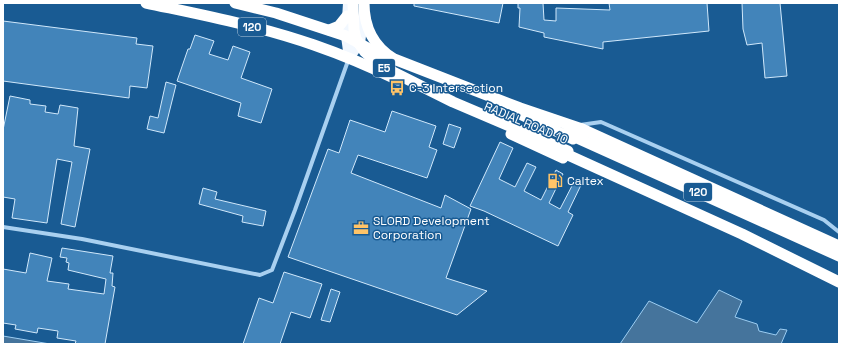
<svg xmlns="http://www.w3.org/2000/svg" width="842" height="347" viewBox="0 0 842 347" font-family="'Space Grotesk',sans-serif">
<rect width="100%" height="100%" fill="#195b93"/>
<g fill="#45749c" stroke="#9ccdf2">
<polygon points="719,290 742,301 735,317 757,324 759,331 776,335 780,329 787,330 781,344 620,344 649,301 697,323"/>
<polygon points="3,336 50,344 3,344"/>
</g>
<g fill="#4284ba" stroke="#d0e8fb">
<polygon points="414,3 503,3 499,23 414,6"/>
<polygon points="518,3 543,3 544,20 556,21 556,8 610,10 609,3 707,3 709,31 603,42 603,49 544,37 544,33 519,27 520,8 518,8"/>
<polygon points="742,3 780,3 787,76 765,78 762,43 747,45 743,29"/>
<polygon points="3,21 137,38 136,44 153,46 147,88 130,86 129,98 3,81"/>
<polygon points="195,35 214,41 209,54 228,60 233,46 250,52 241,78 272,89 261,123 238,116 241,103 177,81 188,49 190,49"/>
<polygon points="166,82 176,85 164,133 147,129 150,116 158,118"/>
<polygon points="10,96 30,100 30,104 46,106 45,112 58,114 60,105 78,108 74,146 90,149 75,227 61,224 72,162 57,159 47,223 12,218 15,199 3,197 3,130"/>
<polygon points="392,111 436,126 429,147 437,150 427,178 358,155 351,173 441,208 445,195 471,209 446,278 487,291 457,315 288,257 328,149 339,153 350,120 385,132"/>
<polygon points="449,124 461,128 454,148 443,144"/>
<polygon points="500,142 513,148 499,179 515,187 527,163 536,167 524,191 541,200 556,170 563,174 549,203 560,209 574,182 581,185 568,212 573,215 558,246 484,211 470,206"/>
<polygon points="203,188 217,192 215,199 266,211 263,226 242,222 243,216 199,204"/>
<polygon points="62,248 113,256 110,273 113,273 112,286 115,287 105,344 75,344 76,341 57,338 58,331 38,328 37,333 15,329 16,325 3,323 3,269 26,273 30,253 52,258 47,281 69,284 68,289 104,294 106,279 68,270 69,263 66,262 67,258 60,257"/>
<polygon points="284,272 322,284 310,318 291,312 280,344 243,344 259,298 273,303"/>
<polygon points="331,289 340,292 330,322 321,320"/>
</g>
<g fill="none" stroke-linecap="round" stroke-linejoin="round">
<g stroke="#a9d0f0" stroke-width="4">
<polyline points="580,125 601,122 824,220 839,232"/>
<polyline points="3,227 82,239 260,275 272,270 295,210 349,58"/>
</g>
<g stroke="#f2f8ff" stroke-width="10">
<polyline points="348,3 346,36 349,58"/>
<polyline points="349,58 360,43 364,14"/>
</g>
<g stroke="#fff" stroke-width="11">
<path d="M146 3C202 15 260 26 314 45 343 55 371 67 398 80"/>
<polyline points="235,3 276,13 346,36 391,61"/>
<polyline points="329,30 339,26 347,16"/>
<polyline points="582,129 839,246"/>
<polyline points="566,133 839,256"/>
<polyline points="511,134 563,158"/>
<polyline points="557,150 742,234 839,282"/>
</g>
<g stroke="#fff" stroke-width="11">
<polyline points="353,3 354,30 356,39 365,52 379,65 453,102 568,151"/>
<path d="M364 3C364 27 374 47 394 59L520 108 582 129"/>
<polyline points="522,115 573,139"/>
</g>
</g>
<defs>
<g id="bus-bare" transform="scale(1.2)"><path d="M-5-6H5V4H4V6H2V4H-2V6H-4V4H-5ZM-3.5-4V0h7V-4ZM-3.5 1.2v1.5H-2V1.2ZM2 1.2v1.5H3.5V1.2Z" fill="#ffc468" stroke="#195b93" stroke-width="2.5" paint-order="stroke"/></g>
<g id="fuel-bare" transform="scale(1.2)"><path d="M-5.5-6h7V0h2V4h1.3V-2.5L3-4.5l.8-.8L6-3V5H2.5V1h-1V6h-7ZM-4.2-4.7v3.2H.2V-4.7Z" fill="#ffc468" stroke="#195b93" stroke-width="2.5" paint-order="stroke"/></g>
<g id="office-bare" transform="scale(1.2)"><path d="M-6-3h4V-5.5h4V-3h4V5H-6ZM-1-4.5V-3h2v-1.5ZM-6 0V1H6V0Z" fill="#ffc468" stroke="#195b93" stroke-width="2.5" paint-order="stroke"/></g>
</defs>
<g fill-rule="evenodd">
<use href="#bus-bare" x="397" y="88"/>
<use href="#fuel-bare" x="555" y="181"/>
<use href="#office-bare" x="361" y="228"/>
</g>
<g text-anchor="middle" stroke-width="3" stroke-linejoin="round" paint-order="stroke">
<g fill="#195b93" stroke="#bacedf" stroke-width="1">
<rect x="238" y="18" width="28" height="18" rx="3"/>
<rect x="373" y="59" width="22" height="18" rx="3"/>
<rect x="684" y="183" width="28" height="18" rx="3"/>
</g>
<g font-size="11" font-weight="bold" fill="#fff">
<text x="252" y="31">120</text>
<text x="384" y="72">E5</text>
<text x="698" y="196">120</text>
</g>
<g font-size="12" fill="#fff" stroke="#195b93" text-anchor="start">
<text x="409" y="92">C-3 Intersection</text>
<text x="567" y="185">Caltex</text>
<text x="373" y="225">SLORD Development<tspan x="373" dy="14">Corporation</tspan></text>
</g>
<g font-size="12" fill="#fff" stroke="#195b93">
<text transform="translate(526 123) rotate(23)" y="4">RADIAL ROAD 10</text>
</g>
</g>
<rect width="842" height="347" fill="none" stroke="#ffffff" stroke-width="8"/>
</svg>
